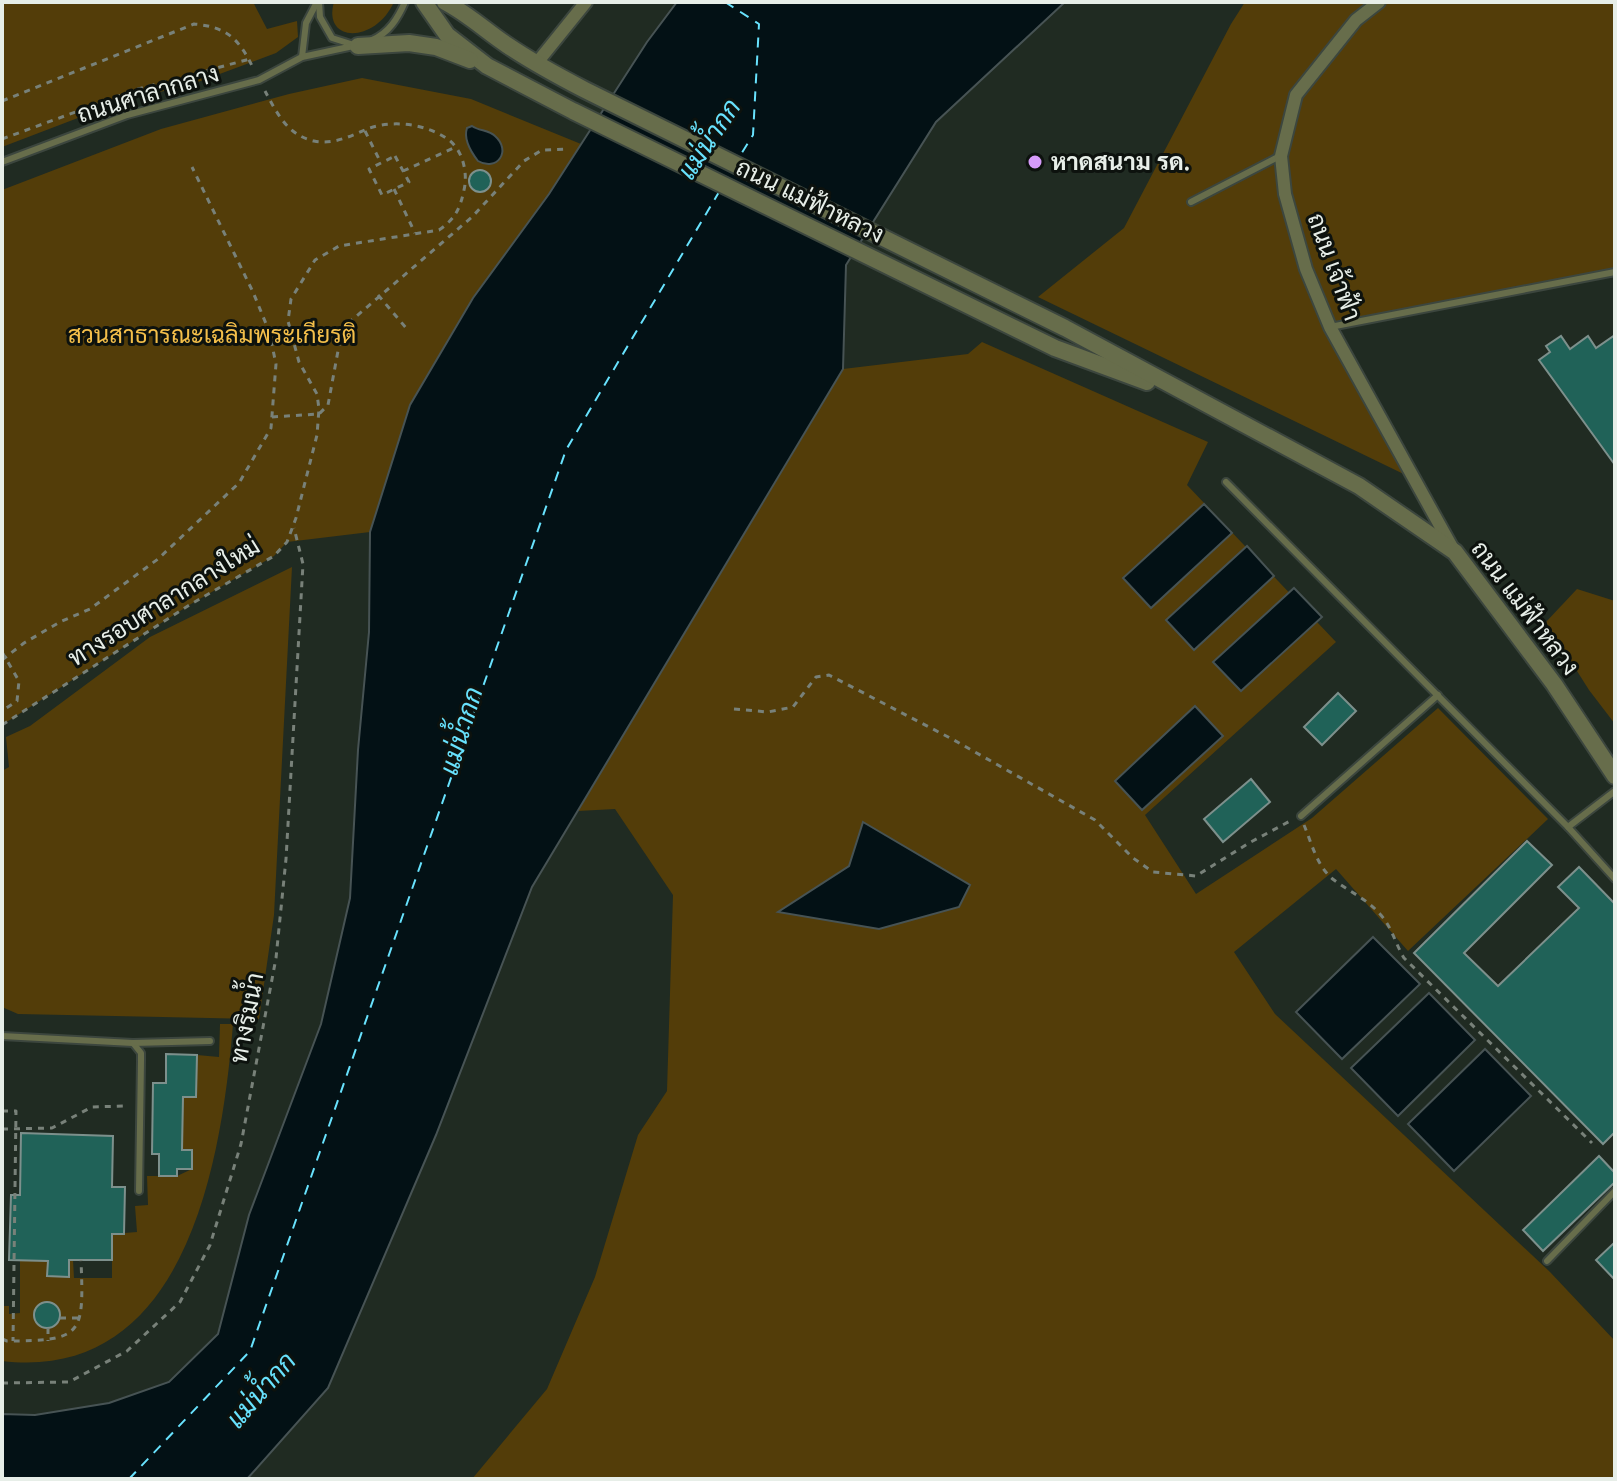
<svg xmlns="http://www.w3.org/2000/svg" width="1617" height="1481" viewBox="0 0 1617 1481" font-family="'Varela Round',Sarabun,sans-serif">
<rect width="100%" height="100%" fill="#202b22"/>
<g fill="#533d09">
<polygon points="2,2 253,2 267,29 297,21 298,37 276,53 190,85 125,100 2,147"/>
<path d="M334 2H394C375 44 322 43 334 2Z"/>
<polygon points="1245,2 1615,2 1615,272 1331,327 1418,481 1038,297 1124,228 1231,24"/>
<polygon points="362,78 471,99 581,144 549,194 473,298 410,405 370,532 287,542 274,556 191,604 2,725 2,190 161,129 289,94"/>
<polygon points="886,201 846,265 840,373 843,369 968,354 982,342 1208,442 1187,485 1336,642 1145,815 1196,894 1312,818 1438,708 1548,819 1408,951 1336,869 1234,952 1275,1014 1550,1272 1615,1341 1615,1479 472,1479 547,1389 595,1277 638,1135 667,1091 673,895 615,809 578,811 628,705 679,503"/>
<polygon points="292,567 274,915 259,1019 18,1014 2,1007 2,771 9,767 6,737 30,726 150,637"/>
<polygon points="1577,589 1615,601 1615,724 1589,690 1546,622"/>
<path d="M220 1024H233C222 1161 186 1383 2 1361V1306H9V1314L20 1313V1260L47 1261 48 1276 68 1277 69 1260H73L74 1278H112V1234L137 1232 135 1206 148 1205 147 1176H177L192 1169 182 1150 183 1097H196L197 1055 219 1057Z"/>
</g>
<g fill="#031115" stroke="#475354" stroke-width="2">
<polygon points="677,2 1065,2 936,122 846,265 843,369 532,887 436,1135 328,1388 247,1479 2,1479 2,1414 35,1415 109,1403 169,1382 218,1334 249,1215 321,1024 350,898 358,750 369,632 370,532 410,405 473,298 549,194 647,42"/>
<path d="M472 126C479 131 489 130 495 136 512 151 497 172 478 161 471 152 463 140 467 128Z"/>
<polygon points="1204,504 1232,533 1151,608 1123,578"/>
<polygon points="1247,546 1274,576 1194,650 1166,620"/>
<polygon points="1294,588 1322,617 1241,691 1213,662"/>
<polygon points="1195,706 1223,736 1142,810 1115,781"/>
<polygon points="863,822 970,885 959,907 879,929 778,912 849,866"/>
<polygon points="1373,937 1420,984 1342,1059 1296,1012"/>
<polygon points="1429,993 1475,1040 1398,1116 1351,1068"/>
<polygon points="1485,1049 1531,1096 1454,1171 1408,1124"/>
</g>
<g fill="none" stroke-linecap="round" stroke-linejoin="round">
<g stroke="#68e2fd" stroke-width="2" stroke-dasharray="10 8" stroke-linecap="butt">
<polyline points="725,2 759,24 753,135 738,159"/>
<polyline points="129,1479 250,1351 566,450 719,192"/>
</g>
</g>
<g fill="#206258" stroke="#7d908c" stroke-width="2">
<circle cx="480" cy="181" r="11"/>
<polygon points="1615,335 1615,465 1539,360 1550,352 1546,346 1561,336 1570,349 1588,336 1596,348"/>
<polygon points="1338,693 1356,711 1322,745 1304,727"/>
<polygon points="1251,779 1270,802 1223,842 1204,819"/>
<polygon points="1527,841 1552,865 1464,953 1498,986 1579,908 1558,887 1579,867 1615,904 1615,1132 1603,1144 1414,953"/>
<polygon points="166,1054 197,1055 196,1097 183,1097 182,1150 192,1150 192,1169 177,1169 177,1176 159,1176 159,1154 152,1154 153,1083 166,1083"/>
<polygon points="21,1133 113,1136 112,1187 125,1187 124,1234 112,1234 112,1260 69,1260 69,1277 47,1276 48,1261 9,1260 11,1195 20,1195"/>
<polygon points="1599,1156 1615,1173 1615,1182 1543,1251 1523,1230"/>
<polygon points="1615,1242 1615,1280 1596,1260"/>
<circle cx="47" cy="1315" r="13"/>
</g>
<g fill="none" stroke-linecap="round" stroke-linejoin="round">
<g stroke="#3c463e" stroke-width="10">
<g id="service">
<polyline points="319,2 320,17 332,38 354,45"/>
<path d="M372 40C389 33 398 18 405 2"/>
<polyline points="302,57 306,23 317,2"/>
<polyline points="2,162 127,115 259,80 302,57 358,45"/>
<polyline points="1191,202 1280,156"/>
<polyline points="1330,327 1615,272"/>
<polyline points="1226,482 1568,827 1615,879"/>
<polyline points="1301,816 1438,695"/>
<polyline points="1568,827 1615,791"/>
<polyline points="2,1036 133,1043 141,1053 141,1061 139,1191"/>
<polyline points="133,1043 210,1041"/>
<polyline points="1547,1261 1615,1191"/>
</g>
</g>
<g stroke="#3c463e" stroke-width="16">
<g id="minor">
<polyline points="1379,2 1356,20 1296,95 1281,156 1285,194 1306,269 1330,327 1453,549"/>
<polyline points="536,64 586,2"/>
</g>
</g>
<g stroke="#3c463e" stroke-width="20">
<g id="tertiary">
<polyline points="424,2 447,35 487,66 573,111 1055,348 1147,382"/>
<path d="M445 2C468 14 486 31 507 45 532 62 558 76 585 90L1065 328 1359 486 1455 552 1554 684 1615 776"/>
<polyline points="358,46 409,43 436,47 470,60"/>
</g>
</g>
<g stroke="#788179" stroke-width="3" stroke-dasharray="6 6" stroke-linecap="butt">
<path d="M2 101 194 24C228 27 240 40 254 70"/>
<polyline points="365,131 381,163"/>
<polyline points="2,139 138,89 250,59"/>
<polygon points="395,156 409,182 382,195 369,169"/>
<polyline points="403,171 456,147"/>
<polyline points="394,189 415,233"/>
<polyline points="378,295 407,329"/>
<polyline points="272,417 319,414 328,405 340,340 352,320 472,217 524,161 542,150 569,149"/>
<polyline points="2,652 19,681 17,701 2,711"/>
<polyline points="2,660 24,643 60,622 90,609 158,559 239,483 271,428 276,364 269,331 253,292 192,167"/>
<polyline points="734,709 768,712 793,707 816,677 829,675 952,739 1095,820 1133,858 1153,872 1196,876 1249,843 1292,820"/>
<path d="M2 725 191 604 274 556 287 542 296 518 317 435 319 409 317 394 299 362 288 321 291 299 315 260 339 246 439 230C455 219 460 209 464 190 468 173 463 151 449 140 427 124 393 119 367 129 351 136 333 145 314 141 287 135 277 113 265 91"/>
<path d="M1304 825C1312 844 1317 867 1334 880 1350 892 1367 899 1380 914 1392 927 1395 943 1404 958L1592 1143"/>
<polyline points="2,1111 16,1111 13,1341"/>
<polyline points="2,1129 52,1128 92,1107 126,1106"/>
<polyline points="60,1318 79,1318"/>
<polyline points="48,1328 48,1341"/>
<path d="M2 1339 7 1341C83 1341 84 1335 81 1260"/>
<polyline points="2,1383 69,1382 127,1351 180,1302 210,1245 241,1144 276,958 286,859 303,564 294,528"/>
</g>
<use href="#service" stroke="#676d4b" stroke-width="6"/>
<use href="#minor" stroke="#676d4b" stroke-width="12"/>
<use href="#tertiary" stroke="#676d4b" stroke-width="16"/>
</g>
<circle fill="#d69bfa" stroke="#0d120e" stroke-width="3" cx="1035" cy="162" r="8"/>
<g text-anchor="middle" stroke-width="6" stroke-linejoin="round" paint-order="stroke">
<g font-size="24" fill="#e7eee8" stroke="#0d120e">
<text transform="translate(148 94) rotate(-17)" y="8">ถนนศาลากลาง</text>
<text transform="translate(810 201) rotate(26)" y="8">ถนน แม่ฟ้าหลวง</text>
<text transform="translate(1334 267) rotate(70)" y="8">ถนน เจ้าฟ้า</text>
<text transform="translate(164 602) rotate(-32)" y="8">ทางรอบศาลากลางใหม่</text>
<text transform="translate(1525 608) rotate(53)" y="8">ถนน แม่ฟ้าหลวง</text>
<text transform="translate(247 1018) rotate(-79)" y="8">ทางริมน้ำ</text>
</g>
<g font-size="24" font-weight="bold" fill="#e7eee8" stroke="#0d120e" text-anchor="start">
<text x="1051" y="170">หาดสนาม รด.</text>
</g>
<g font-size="24" fill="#f4bf4a" stroke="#0d120e">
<text x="212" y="343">สวนสาธารณะเฉลิมพระเกียรติ</text>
</g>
<g font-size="26" font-style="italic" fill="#68e2fd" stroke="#0d120e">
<text transform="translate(709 139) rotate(-56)" y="9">แม่น้ำกก</text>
<text transform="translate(461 731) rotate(-73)" y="9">แม่น้ำกก</text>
<text transform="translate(261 1390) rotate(-49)" y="9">แม่น้ำกก</text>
</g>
</g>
<rect width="1617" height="1481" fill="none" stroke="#e7eee8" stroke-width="8"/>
</svg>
